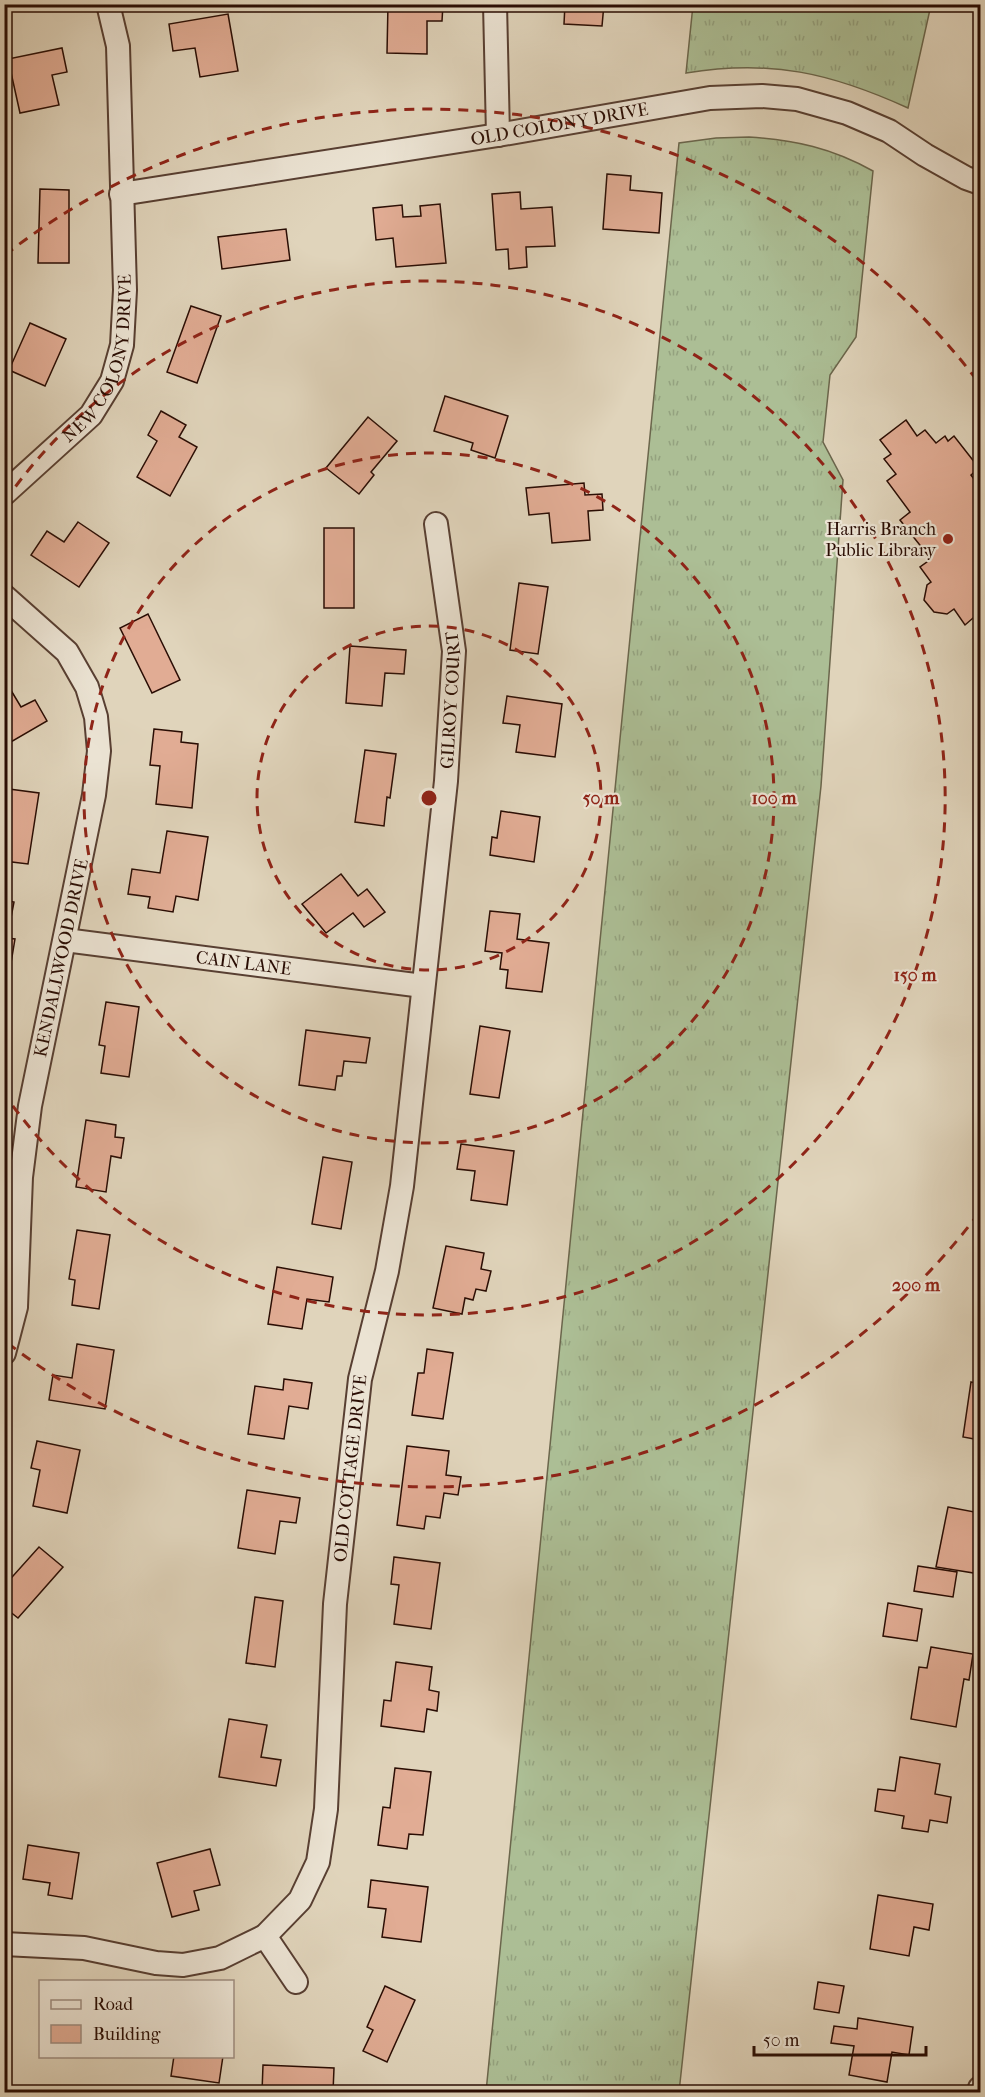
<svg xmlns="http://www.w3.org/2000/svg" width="985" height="2097" viewBox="0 0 985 2097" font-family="'IM FELL French Canon',serif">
<defs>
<pattern id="grass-tufts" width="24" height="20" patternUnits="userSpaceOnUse" patternTransform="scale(1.5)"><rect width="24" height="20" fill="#acbe95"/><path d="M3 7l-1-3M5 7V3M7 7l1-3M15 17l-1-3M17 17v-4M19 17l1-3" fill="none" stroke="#94a27f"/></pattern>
</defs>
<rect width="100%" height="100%" fill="#e0d4bb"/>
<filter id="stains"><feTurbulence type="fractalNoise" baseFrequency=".00333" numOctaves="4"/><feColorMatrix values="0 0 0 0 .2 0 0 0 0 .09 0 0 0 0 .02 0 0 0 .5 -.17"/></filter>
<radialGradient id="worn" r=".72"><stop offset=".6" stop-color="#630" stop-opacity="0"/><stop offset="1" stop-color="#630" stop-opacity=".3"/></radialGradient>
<g fill="url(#grass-tufts)" stroke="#6b664c" stroke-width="1.5">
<path d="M693 5H931L908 108C831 73 771 59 686 73Z"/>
<path d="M749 137C795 140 832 148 873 171L856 337 830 375 823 442 843 480 821 786 679 2092H486L679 143 716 138Z"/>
</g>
<g fill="#e1ac94" stroke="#2a0d04" stroke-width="1.5">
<polygon points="388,4 443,4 442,21 427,21 427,54 387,53"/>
<polygon points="565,4 604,4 602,26 564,24"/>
<polygon points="228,14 238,71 200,77 195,48 173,51 169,24"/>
<polygon points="62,48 67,72 52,75 59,105 20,113 8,59"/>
<polygon points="607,174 631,176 630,190 662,193 659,233 603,229"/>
<polygon points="40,189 69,190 69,263 38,263"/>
<polygon points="520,192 521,209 552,207 555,246 526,247 527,267 509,269 508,249 496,250 492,194"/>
<polygon points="440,204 446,263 396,267 393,238 376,240 373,208 402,205 403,217 421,216 420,206"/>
<polygon points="286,229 290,260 222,269 218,237"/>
<polygon points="191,306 221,316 197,383 167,372"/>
<polygon points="30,323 66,339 45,386 9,370"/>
<polygon points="445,396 508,416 495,458 471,450 473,443 434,431"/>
<polygon points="161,411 186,425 179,437 197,447 170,496 137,477 157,441 148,435"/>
<polygon points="368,417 397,441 371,472 374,475 359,494 326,468"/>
<polygon points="906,420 917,436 925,430 936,443 945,436 948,441 954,436 979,468 971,475 980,487 980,628 973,618 965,625 954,609 947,614 934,612 924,600 927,585 931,582 920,567 931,559 900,520 910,512 887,481 896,474 884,459 891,454 880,440"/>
<polygon points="584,483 585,495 602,494 603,510 588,511 590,540 552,543 549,513 529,515 526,488"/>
<polygon points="78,522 109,543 79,587 31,555 47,531 64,542"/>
<rect x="324" y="528" width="30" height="80"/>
<polygon points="519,583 548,587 538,654 510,650"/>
<polygon points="148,614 180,680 152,693 120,628"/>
<polygon points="350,646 406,650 404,674 385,673 382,706 346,703"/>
<polygon points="6,682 21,707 35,700 47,721 4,746 4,683"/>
<polygon points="507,696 562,704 555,757 516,752 520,725 503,723"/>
<polygon points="154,729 182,732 181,742 198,744 192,808 156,804 160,766 150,765"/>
<polygon points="365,750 396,754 390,798 387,797 384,826 355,822"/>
<polygon points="9,789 39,793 28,864 4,861 4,818"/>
<polygon points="501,811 540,817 534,862 490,855 492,837 497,838"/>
<polygon points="167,831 208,837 198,900 176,896 173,912 148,908 150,897 128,894 132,869 160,873"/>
<polygon points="341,874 358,896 367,889 385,912 364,927 353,913 326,933 302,904"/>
<polygon points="4,900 14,902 7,938 15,939 10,969 4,968"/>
<polygon points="490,911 520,914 517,939 549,943 542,992 506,988 508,970 500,969 502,953 485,951"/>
<polygon points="106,1002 139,1007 129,1077 101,1073 105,1046 99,1045"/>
<polygon points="480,1026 510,1031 499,1098 470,1094"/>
<polygon points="306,1030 370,1038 366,1063 344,1061 342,1076 337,1076 335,1090 299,1085"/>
<polygon points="86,1120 116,1125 115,1137 124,1138 121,1158 111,1156 106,1192 76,1187"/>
<polygon points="461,1144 514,1151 507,1205 471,1200 475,1171 457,1169"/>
<polygon points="323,1157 352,1162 341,1229 312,1224"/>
<polygon points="77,1230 110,1235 99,1309 72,1305 75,1280 69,1279"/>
<polygon points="446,1246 484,1253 481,1269 491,1271 486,1291 476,1289 473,1300 465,1298 462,1314 433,1308"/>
<polygon points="277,1267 333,1277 329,1302 307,1299 302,1329 268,1324"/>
<polygon points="77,1344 114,1350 105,1409 49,1400 53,1375 72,1378"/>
<polygon points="427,1349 453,1353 443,1419 412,1415 418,1373 424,1373"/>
<polygon points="284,1379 312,1383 308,1409 289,1406 284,1439 248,1434 255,1386 283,1390"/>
<polygon points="971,1382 980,1384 980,1440 963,1437"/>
<polygon points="37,1441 80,1450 67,1513 33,1506 40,1470 31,1468"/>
<polygon points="407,1446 449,1451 446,1475 461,1477 458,1495 444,1493 440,1518 426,1516 424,1529 397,1525"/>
<polygon points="247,1490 300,1498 296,1523 280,1521 275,1554 238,1548"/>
<polygon points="948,1507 980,1513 980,1574 936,1567"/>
<polygon points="39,1547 63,1567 18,1618 4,1607 4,1586"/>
<polygon points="394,1557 440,1563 431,1629 394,1624 399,1585 391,1584"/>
<polygon points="918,1566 957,1572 953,1597 914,1591"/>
<polygon points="255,1597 283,1601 275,1667 246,1663"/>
<polygon points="888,1603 922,1609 917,1641 883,1636"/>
<polygon points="931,1647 973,1654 969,1680 964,1679 956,1727 911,1719 919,1667 927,1668"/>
<polygon points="396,1662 432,1667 429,1690 439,1692 437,1711 427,1709 424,1732 381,1726 384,1700 391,1701"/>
<polygon points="229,1719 267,1725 261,1757 281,1760 276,1786 219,1777"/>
<polygon points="900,1757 940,1764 935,1794 951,1797 947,1823 930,1820 928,1832 902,1828 904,1816 875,1811 878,1789 895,1791"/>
<polygon points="395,1768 431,1772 423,1835 409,1834 407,1849 378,1845 383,1807 390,1808"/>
<polygon points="28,1845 79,1853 72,1899 48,1895 50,1883 23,1879"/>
<polygon points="210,1849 220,1885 194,1891 199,1910 172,1917 157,1863"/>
<polygon points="371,1880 428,1887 421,1942 382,1937 386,1909 368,1907"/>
<polygon points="878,1895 933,1904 929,1930 914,1927 909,1956 870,1949"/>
<polygon points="818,1982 844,1986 839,2013 814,2009"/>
<polygon points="385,1986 415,2000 387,2062 363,2051 373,2030 367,2027"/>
<polygon points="4,1998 8,1999 4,2022"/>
<polygon points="858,2018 913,2027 909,2055 892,2052 887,2082 849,2075 854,2046 831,2043 834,2026 857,2029"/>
<polygon points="174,2056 223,2056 219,2083 171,2076"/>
<polygon points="263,2065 334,2068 333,2092 262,2092"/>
</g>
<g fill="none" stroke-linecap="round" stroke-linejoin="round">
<g stroke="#583f32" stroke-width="26">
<g id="street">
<polyline points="495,4 498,135"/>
<path id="s1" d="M121 194 498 135 710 98 762 96 797 99 847 113 889 131 925 155 966 178 980 183"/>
<path id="s2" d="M4 494 91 415 112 381 122 345 125 290 118 46 108 4"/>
<polyline points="4,596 67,652 87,687 96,717 99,751 94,795 30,1106 21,1177 16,1307 4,1353"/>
<path id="s3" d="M65 940 423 986"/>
<polyline points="265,1936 296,1982"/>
<path id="s4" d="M4 1944 84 1948 156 1963 183 1965 220 1958 265 1936 300 1900 318 1862 326 1809 335 1604 360 1379 387 1271 402 1186 446 781 454 651 436 524"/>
<polyline points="980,2092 980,2088"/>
</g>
</g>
<use href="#street" stroke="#ebe3d3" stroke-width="22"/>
</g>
<g fill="none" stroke="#8f2418" stroke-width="3" stroke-dasharray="10 8">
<circle cx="429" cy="798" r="172"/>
<circle cx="429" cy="798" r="345"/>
<path d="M5 501A517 517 0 1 1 5 1095"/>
<path d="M979 1213A689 689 0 0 1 5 1341M5 255A689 689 0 0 1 979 383"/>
</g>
<circle fill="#8f2418" stroke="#ebe3d3" stroke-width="2" cx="948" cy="539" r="6"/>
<g text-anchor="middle" stroke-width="4.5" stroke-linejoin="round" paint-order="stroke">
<g font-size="18" fill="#2a0d04" stroke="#ebe3d3">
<text dy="6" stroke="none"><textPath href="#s1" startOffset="444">OLD COLONY DRIVE</textPath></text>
<text dy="6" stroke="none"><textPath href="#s2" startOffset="174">NEW COLONY DRIVE</textPath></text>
<text dy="6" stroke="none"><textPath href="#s4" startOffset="1532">GILROY COURT</textPath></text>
<text transform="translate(61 958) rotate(-78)" y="6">KENDALLWOOD DRIVE</text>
<text dy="6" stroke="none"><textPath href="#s3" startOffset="180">CAIN LANE</textPath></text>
<text dy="6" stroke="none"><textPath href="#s4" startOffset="756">OLD COTTAGE DRIVE</textPath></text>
</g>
<g font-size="18" fill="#2a0d04" stroke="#ebe3d3" text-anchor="end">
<text x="936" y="535">Harris Branch<tspan x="936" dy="21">Public Library</tspan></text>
</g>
</g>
<circle cx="429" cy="798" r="9" fill="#8f2418" stroke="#ebe3d3" stroke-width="3"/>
<g font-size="18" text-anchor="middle" font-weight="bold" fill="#8f2418" stroke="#ebe3d3" stroke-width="4.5" stroke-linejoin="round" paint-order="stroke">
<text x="601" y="804">50 m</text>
<text x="774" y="804">100 m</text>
<text x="915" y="981">150 m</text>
<text x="916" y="1291">200 m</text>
</g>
<rect width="985" height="2097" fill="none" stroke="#e0d4bb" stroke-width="24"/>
<rect x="6" y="6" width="973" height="2085" fill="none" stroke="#2a0d04" stroke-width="3"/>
<rect x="12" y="12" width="961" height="2073" fill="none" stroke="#2a0d04" stroke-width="1.5"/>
<rect x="39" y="1980" width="195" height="78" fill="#ebe3d3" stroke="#9e8d80" stroke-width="1.5"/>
<rect x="51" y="2000" width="30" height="9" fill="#ebe3d3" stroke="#9e8d80" stroke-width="1.5"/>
<text x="93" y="2010" font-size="18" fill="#2a0d04">Road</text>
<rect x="51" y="2025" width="30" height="18" fill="#e1ac94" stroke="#9e8d80" stroke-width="1.5"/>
<text x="93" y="2040" font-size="18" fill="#2a0d04">Building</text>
<path d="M754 2046v9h172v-9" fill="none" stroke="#2a0d04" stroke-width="3"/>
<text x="763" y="2046" font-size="18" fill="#2a0d04" stroke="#ebe3d3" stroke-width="4.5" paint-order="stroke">50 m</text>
<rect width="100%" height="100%" filter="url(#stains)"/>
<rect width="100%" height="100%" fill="url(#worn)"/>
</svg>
